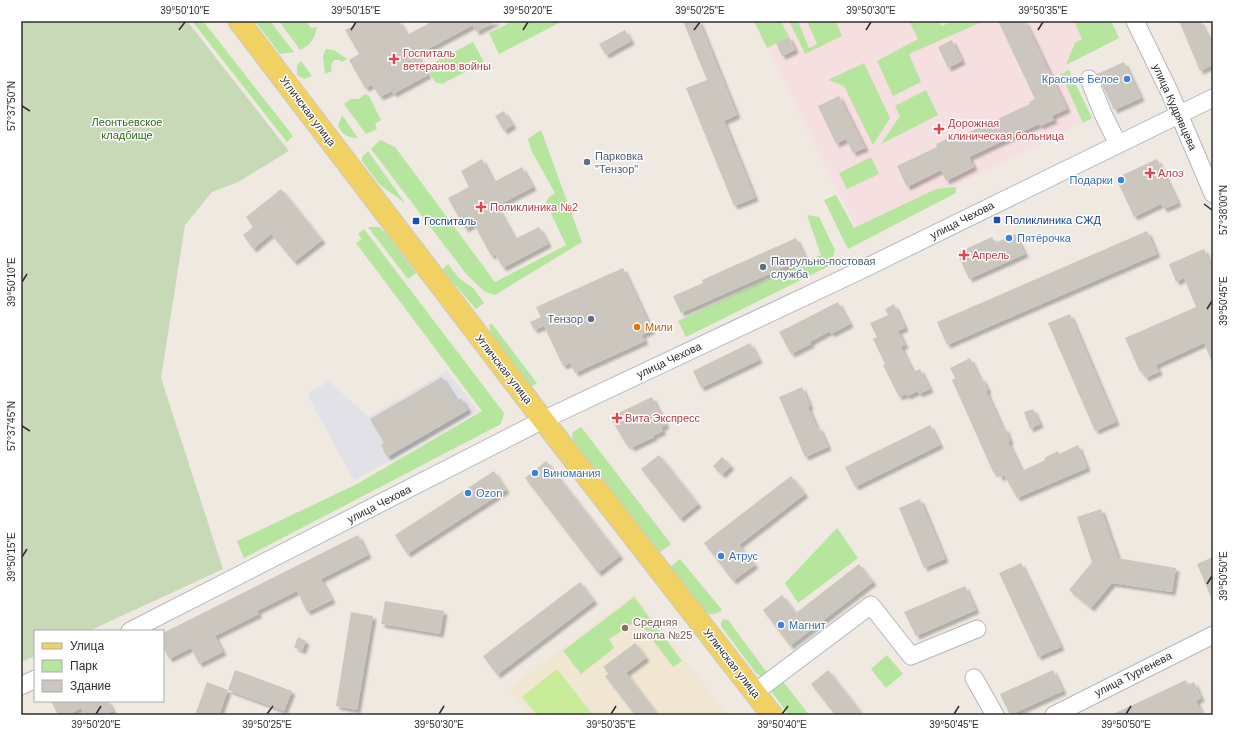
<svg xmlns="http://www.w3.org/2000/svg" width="1234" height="736" viewBox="0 0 1234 736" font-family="Helvetica,sans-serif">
<defs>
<filter id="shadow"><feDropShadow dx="3.5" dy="3.5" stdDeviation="1" flood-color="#0004"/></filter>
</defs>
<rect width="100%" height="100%" fill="#efe9e1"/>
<polygon fill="#e3e1e8" points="447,371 478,411 354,481 307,394 329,381 368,417"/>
<polygon fill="#f0e6d1" points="635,594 727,715 529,715 509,689"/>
<polygon fill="#f5dfe0" points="754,21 1111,21 1119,38 1066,65 1092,118 859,233"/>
<g fill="#b6e59e">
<polygon points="192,21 203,21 293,136 287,142"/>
<polygon points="255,21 270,21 294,52 280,54"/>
<path d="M279 21H306L311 28 317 27C315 38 311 45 300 50Z"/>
<polygon points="513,21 563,21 499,54 489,33"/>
<polygon points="754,21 781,21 789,37 767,48"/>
<polygon points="789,21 798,21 809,48 817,44 807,21 836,21 842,36 805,54"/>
<polygon points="909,21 923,21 924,23 938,21 942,26 953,21 984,21 909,54 921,82 893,96 877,61 918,39"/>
<polygon points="1074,21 1111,21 1119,38 1066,65 1075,43 1082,39"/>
<polygon points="473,42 484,62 442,84 435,82 430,73 435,62"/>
<polygon points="326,49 334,50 347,59 342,62 340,60 334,60 331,65 332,71 325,74 323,55"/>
<polygon points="301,61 312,76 304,79 297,75 297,66"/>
<polygon points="864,63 890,118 873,145 844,86 828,80"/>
<polygon points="1069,70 1092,118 1083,123 1061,74"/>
<polygon points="926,90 938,115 881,144 900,116 895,106"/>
<polygon points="365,94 369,96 381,120 375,124 377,129 366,134 344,104 351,99 359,99"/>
<path d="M342 115 358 138C348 138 343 135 338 126Z"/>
<polygon points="541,130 582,242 495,295 485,292 467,275 371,149 380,140 395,147 495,282 566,245 546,203 548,198 555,193 531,150 528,139"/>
<polygon points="368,151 405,203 380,185 362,161 362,157"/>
<polygon points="871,157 879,174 847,189 839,173"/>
<polygon points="956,187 956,193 848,249 824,200 836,195 854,228 936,189"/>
<polygon points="807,215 819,217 835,250 831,265 686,337 678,321 821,255"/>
<polygon points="368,227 379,227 385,232 416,273 408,279"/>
<polygon points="364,229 504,413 501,424 244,558 237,541 357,484 482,411 356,243 362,239 358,234"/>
<polygon points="448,264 459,278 474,289 484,303 476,309 442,270"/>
<polygon points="489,324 492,324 537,383 531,387 490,332"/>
<polygon points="581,427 671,544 659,553 573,441 572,433"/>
<polygon points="837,528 858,558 798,603 785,583"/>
<path d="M680 559 722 610C717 614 711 616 706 612L669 568Z"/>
<polygon points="634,597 682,661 673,667 638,620 609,639 614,648 581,674 563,651"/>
<polygon points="724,619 728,620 768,674 762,677 756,673 721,626 721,622"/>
<polygon points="887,655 903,674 886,688 871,669"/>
<polygon points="782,680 809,715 789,715 771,691 772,687"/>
</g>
<polygon fill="#c8d9b8" points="21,21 187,21 289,151 238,182 212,192 185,225 161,378 223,569 89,631 35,631 35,656 21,662"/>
<polygon fill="#c9ec9a" points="557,669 593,715 537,715 522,697"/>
<g fill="#cbc7bf" filter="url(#shadow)">
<polygon points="352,21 399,21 407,35 433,21 497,21 476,32 473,25 417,55 428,75 393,94 392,91 380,97 372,85 365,88 349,60 359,54 345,30 355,25"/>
<polygon points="683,21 699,21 737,115 724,121 755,198 734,206 686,88 707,80"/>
<polygon points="998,21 1025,21 1067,109 1052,116 1054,120 1040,126 1039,124 969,157 974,167 946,181 941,170 907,187 897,166 937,147 936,144 947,139 948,142 1030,104 1029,102 1035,99"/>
<polygon points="1179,21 1200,21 1213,46 1213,65 1200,71"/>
<polygon points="625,30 631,41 606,55 599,44"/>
<polygon points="789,37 795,50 782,56 776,43"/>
<polygon points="952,40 962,61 948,68 938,47"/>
<polygon points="1124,62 1141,98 1114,110 1097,74"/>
<polygon points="839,96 865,148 853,153 846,139 836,144 818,106"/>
<polygon points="504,111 513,125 504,131 495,116"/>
<polygon points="482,159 494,182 522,167 533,187 497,206 515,239 539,227 548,244 503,268 495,254 491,256 474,224 465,229 448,198 469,187 461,171"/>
<polygon points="1157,159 1178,203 1164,209 1161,204 1134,217 1116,178"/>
<polygon points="281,189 322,240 294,262 271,234 253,249 243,235 253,227 246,217"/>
<polygon points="1147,231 1157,254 947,345 937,322"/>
<polygon points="1015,234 1025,254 969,279 957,253 992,237 995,243"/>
<polygon points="796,238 805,258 681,313 673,296 703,283 702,280"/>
<polygon points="1204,249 1213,270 1213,365 1204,343 1156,365 1159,372 1145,378 1142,371 1140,372 1125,338 1196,307 1184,278 1176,282 1169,264"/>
<polygon points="623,268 652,330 642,335 645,341 575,373 570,363 563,366 544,326 534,330 530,322 541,317 536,307"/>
<polygon points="838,302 850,324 831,334 830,331 810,342 811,344 791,354 779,332"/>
<polygon points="894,304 905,328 898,331 905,345 901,347 913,372 920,369 930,389 919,394 918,391 907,396 906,394 899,397 883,365 885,364 873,339 877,337 870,323 888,315 885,309"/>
<polygon points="1070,314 1116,422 1095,431 1048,323"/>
<polygon points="750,343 759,360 701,388 693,371"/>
<polygon points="970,358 980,379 982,378 988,390 986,391 1003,429 1005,428 1010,441 1008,442 1022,471 1045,460 1044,458 1058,451 1059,454 1078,445 1087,468 1017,498 1004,475 1000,478 997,472 994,474 952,380 955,378 950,368"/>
<polygon points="442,377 457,401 461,398 468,410 387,457 381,445 384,443 370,419"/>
<polygon points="802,387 810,406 808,407 817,428 819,427 828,447 805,457 779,397"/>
<polygon points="652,397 666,425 661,428 663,431 653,436 654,437 631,448 629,444 627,446 610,417"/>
<polygon points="1033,409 1040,424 1030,429 1024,412"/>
<polygon points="930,425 940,445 855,487 845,467"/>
<polygon points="659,455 698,504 680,519 641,469"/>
<polygon points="722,457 731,466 722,475 713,466"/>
<polygon points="546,461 620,556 598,573 525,478"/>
<polygon points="494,471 506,490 407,554 395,535"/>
<polygon points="791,476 805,494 739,545 755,565 733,581 704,543"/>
<polygon points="920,499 945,559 924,568 899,508"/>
<polygon points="1101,509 1118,558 1176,568 1172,592 1112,583 1091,608 1069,590 1092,562 1077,517"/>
<polygon points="358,535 368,555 321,579 332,600 307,612 297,591 257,611 259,614 215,636 223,652 199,664 191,648 169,659 163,647 163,633"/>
<polygon points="1213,557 1213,602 1197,564"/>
<polygon points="1021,563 1061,647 1038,657 999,573"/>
<polygon points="859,564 873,582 790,646 763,610 782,595 796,613"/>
<polygon points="580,582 594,601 497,675 483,656"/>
<polygon points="965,586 976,610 916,636 904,612"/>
<polygon points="385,601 444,611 440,634 381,624"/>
<polygon points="351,612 373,616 357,710 336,706"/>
<polygon points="298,637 306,641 302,651 294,647"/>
<polygon points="635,643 646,658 626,673 658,715 635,715 605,676 609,674 603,667"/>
<polygon points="235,670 292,691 284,711 228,690"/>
<polygon points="828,670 863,715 835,715 811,684"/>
<polygon points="1053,670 1063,691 1010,715 1000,694"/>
<polygon points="1186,680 1188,685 1194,682 1201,698 1196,701 1203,715 1111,715"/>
<polygon points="207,682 228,690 219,715 195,715"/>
<polygon points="51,701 108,701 113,711 105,715 85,715 81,708 68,715 58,715"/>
</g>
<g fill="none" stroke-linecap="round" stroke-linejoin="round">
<g stroke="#b4b7c1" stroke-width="19">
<g id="minor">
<polyline points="1135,21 1170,93 1213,194"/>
<polyline points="1089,79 1103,114 1118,144"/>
<polyline points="130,631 543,420 857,272 1213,98"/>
<polyline points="974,678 995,715"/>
<polyline points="21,686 35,679"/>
<polyline points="754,693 871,605 911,656 977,629"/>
<polyline points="1054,715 1213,635"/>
</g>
</g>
<g stroke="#c9c9c9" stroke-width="23">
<polyline id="major" points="239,21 543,420 772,715"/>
</g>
<use href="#minor" stroke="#fff" stroke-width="17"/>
<use href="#major" stroke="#f2d163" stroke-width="21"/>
</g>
<path fill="none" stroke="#2e2e2e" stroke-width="1.5" d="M179 30 185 22M351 30 356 22M523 30 528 22M694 30 700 22M866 30 871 22M1038 30 1043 22M22 106 30 111M1204 204 1212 210M22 282 27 274M1207 309 1212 301M22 426 30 431M22 557 27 549M1207 584 1212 576M96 714 101 706M267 714 273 706M439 714 444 706M611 714 616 706M782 714 788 706M954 714 959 706M1126 714 1131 706"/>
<g fill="#e0444e" stroke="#fff" stroke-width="1.5">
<path d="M392 53h4v4h4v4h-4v4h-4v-4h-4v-4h4z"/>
<path d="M937 123h4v4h4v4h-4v4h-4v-4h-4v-4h4z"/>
<path d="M1148 167h4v4h4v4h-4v4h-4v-4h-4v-4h4z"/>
<path d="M479 201h4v4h4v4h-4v4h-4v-4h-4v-4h4z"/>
<path d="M962 249h4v4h4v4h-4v4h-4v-4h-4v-4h4z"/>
<path d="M615 412h4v4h4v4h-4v4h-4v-4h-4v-4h4z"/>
</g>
<g fill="#3f7fe0" stroke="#fff" stroke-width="1.5">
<circle cx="1127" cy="79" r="4"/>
<circle cx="1121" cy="180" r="4"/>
<circle cx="1009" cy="238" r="4"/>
<circle cx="535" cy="473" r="4"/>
<circle cx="468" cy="493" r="4"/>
<circle cx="721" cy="556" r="4"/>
<circle cx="781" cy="625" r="4"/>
</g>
<g fill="#5c6f8a" stroke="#fff" stroke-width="1.5">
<circle cx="587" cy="162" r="4"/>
<circle cx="763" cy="267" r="4"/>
<circle cx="591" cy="319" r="4"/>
</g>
<g fill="#1a4fb4" stroke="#fff" stroke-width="1.5">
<rect x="993" y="216" width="8" height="8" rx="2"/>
<rect x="412" y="217" width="8" height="8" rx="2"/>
</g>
<circle fill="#e8710a" stroke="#fff" stroke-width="1.5" cx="637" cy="327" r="4"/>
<circle fill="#8d6e63" stroke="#fff" stroke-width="1.5" cx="625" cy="628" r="4"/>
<g text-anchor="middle" stroke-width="3" stroke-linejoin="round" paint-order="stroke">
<g font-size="11" fill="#be3a42" stroke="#fff" text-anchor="start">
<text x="403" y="57">Госпиталь<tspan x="403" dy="13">ветеранов войны</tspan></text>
<text x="948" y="127">Дорожная<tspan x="948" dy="13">клиническая больница</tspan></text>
<text x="1158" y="177">Алоэ</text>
<text x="490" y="211">Поликлиника №2</text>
<text x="972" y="259">Апрель</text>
<text x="625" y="422">Вита Экспресс</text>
</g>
<g font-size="11" fill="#366cbe" stroke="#fff" text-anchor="start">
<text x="1119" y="83" text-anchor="end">Красное Белое</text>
<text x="1113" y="184" text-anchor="end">Подарки</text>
<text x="1017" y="242">Пятёрочка</text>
<text x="543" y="477">Виномания</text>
<text x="476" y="497">Ozon</text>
<text x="729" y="560">Атрус</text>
<text x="789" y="629">Магнит</text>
</g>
<g font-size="11" fill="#2e2e2e" stroke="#fff">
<text transform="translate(1175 107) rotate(66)" y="4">улица Кудрявцева</text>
<text transform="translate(308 111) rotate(53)" y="4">Угличская улица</text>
<text transform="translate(962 220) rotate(-27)" y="4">улица Чехова</text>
<text transform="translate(669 360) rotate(-25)" y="4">улица Чехова</text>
<text transform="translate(504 369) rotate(52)" y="4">Угличская улица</text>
<text transform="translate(379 504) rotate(-27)" y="4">улица Чехова</text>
<text transform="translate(732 663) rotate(52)" y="4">Угличская улица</text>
<text transform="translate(1133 674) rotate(-27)" y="4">улица Тургенева</text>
</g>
<g font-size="11" fill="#2c6e1b" stroke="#fff">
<text x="127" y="126">Леонтьевское<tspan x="127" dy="13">кладбище</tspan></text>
</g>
<g font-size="11" fill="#4e5e75" stroke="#fff" text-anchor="start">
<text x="595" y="160">Парковка<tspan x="595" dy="13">"Тензор"</tspan></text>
<text x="771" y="265">Патрульно-постовая<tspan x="771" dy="13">служба</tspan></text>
<text x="583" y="323" text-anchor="end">Тензор</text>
</g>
<g font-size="11" fill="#164399" stroke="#fff" text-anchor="start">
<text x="1005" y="224">Поликлиника СЖД</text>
<text x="424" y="225">Госпиталь</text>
</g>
<g font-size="11" fill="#c56008" stroke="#fff" text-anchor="start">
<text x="645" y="331">Мили</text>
</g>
<g font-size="11" fill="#785e54" stroke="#fff" text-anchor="start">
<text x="633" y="626">Средняя<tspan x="633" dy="13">школа №25</tspan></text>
</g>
</g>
<rect width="1234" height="736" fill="none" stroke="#ffffff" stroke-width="44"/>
<rect x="34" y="630" width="130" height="72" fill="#ffffff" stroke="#ababab"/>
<rect x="42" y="643" width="20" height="6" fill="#f2d163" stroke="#ababab"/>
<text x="70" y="650" font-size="12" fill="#2e2e2e">Улица</text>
<rect x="42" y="660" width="20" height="12" fill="#b6e59e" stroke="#ababab"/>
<text x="70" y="670" font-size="12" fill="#2e2e2e">Парк</text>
<rect x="42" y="680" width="20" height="12" fill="#cbc7bf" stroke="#ababab"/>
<text x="70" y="690" font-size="12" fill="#2e2e2e">Здание</text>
<rect x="22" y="22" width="1190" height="692" fill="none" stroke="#2e2e2e" stroke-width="1.5"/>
<g font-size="10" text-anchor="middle" fill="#2e2e2e">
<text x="185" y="14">39°50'10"E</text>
<text x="356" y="14">39°50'15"E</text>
<text x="528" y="14">39°50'20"E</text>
<text x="700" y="14">39°50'25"E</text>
<text x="871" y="14">39°50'30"E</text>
<text x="1043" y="14">39°50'35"E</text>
<text transform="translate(11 106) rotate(-90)" y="4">57°37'50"N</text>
<text transform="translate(1223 210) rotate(-90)" y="4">57°38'00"N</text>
<text transform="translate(11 282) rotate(-90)" y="4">39°50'10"E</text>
<text transform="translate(1223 301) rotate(-90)" y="4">39°50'45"E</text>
<text transform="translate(11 426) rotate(-90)" y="4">57°37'45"N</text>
<text transform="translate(11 557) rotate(-90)" y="4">39°50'15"E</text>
<text transform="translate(1223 576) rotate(-90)" y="4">39°50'50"E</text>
<text x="96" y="728">39°50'20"E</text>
<text x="267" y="728">39°50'25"E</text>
<text x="439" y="728">39°50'30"E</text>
<text x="611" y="728">39°50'35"E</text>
<text x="782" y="728">39°50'40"E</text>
<text x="954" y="728">39°50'45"E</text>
<text x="1126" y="728">39°50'50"E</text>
</g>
</svg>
